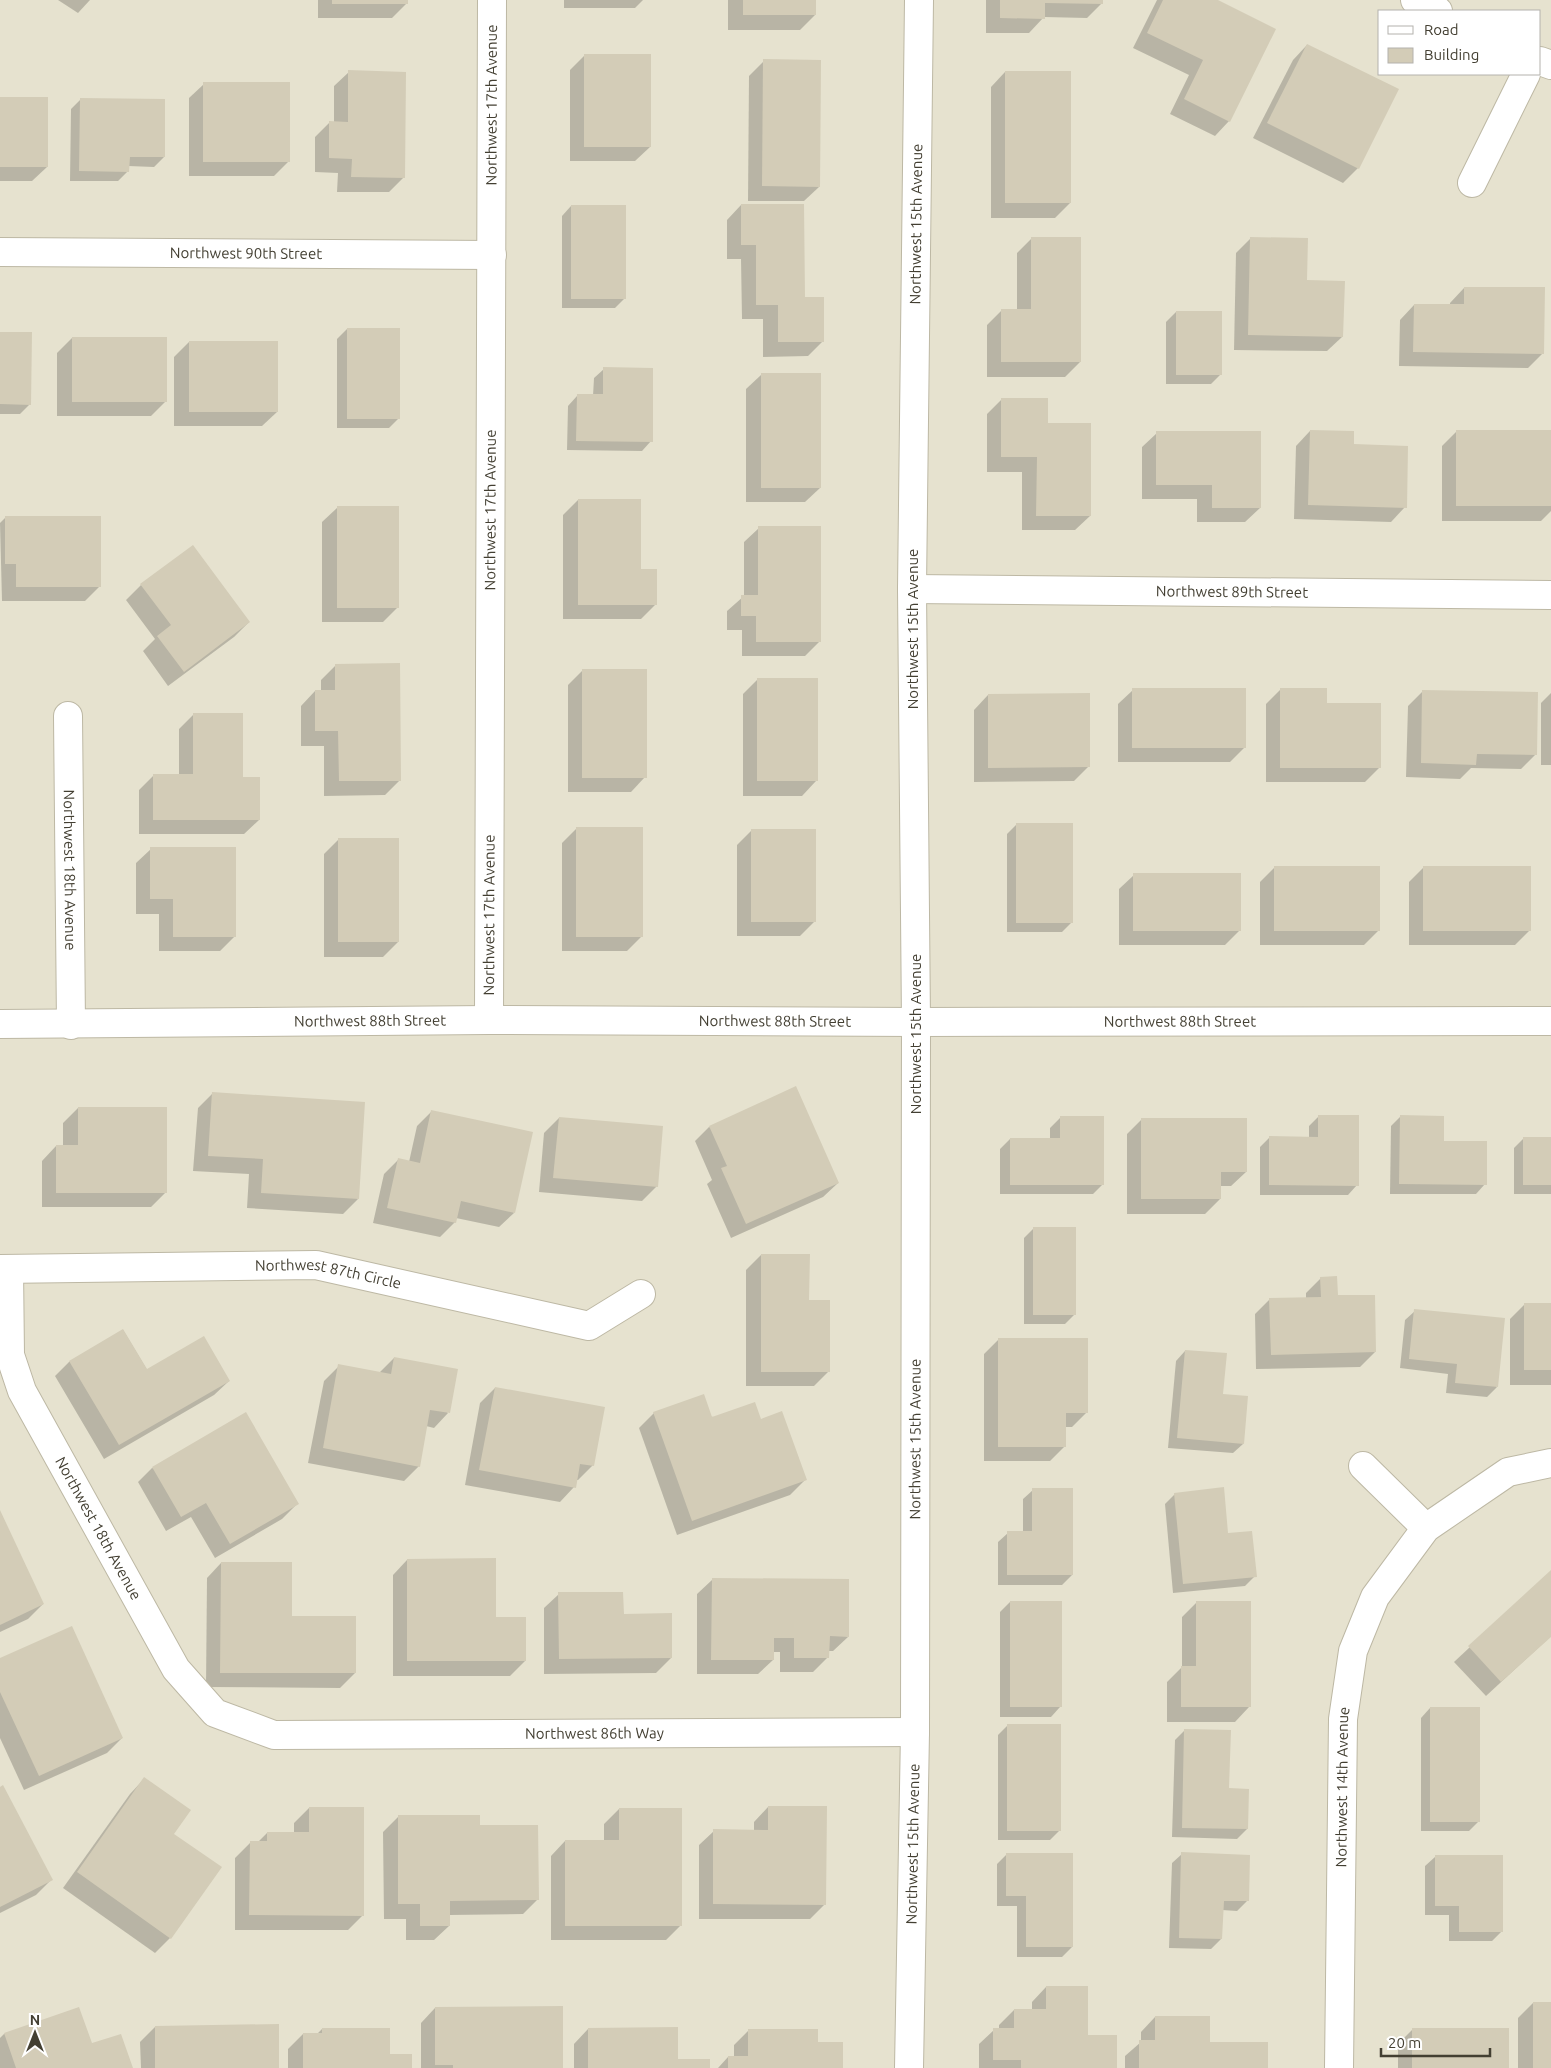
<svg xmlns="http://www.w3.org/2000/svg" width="1551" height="2068" viewBox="0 0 1551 2068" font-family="Ubuntu,sans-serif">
<rect width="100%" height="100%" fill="#f2efe1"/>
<path fill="#e6e2cf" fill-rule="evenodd" d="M0 0H1551V2068H0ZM1380 11H1540V74H1380Z"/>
<g fill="#0003">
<polygon points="58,0 90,0 78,13"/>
<polygon points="318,0 407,0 407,3 392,18 318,18"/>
<polygon points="564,0 643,0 635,8 564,8"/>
<polygon points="728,0 815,0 815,15 800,30 728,30"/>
<polygon points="986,0 1102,0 1102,3 1087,18 1044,17 1029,33 986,33"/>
<polygon points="1157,0 1216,0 1229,121 1215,136 1170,114 1189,75 1133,48"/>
<polygon points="1307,45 1358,168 1343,183 1253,138 1293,60"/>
<polygon points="585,55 650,147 635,161 570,161 570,70"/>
<polygon points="764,61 819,187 804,201 748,201 749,76"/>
<polygon points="349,72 404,177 389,192 337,192 338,173 315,172 315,137 330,122 334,123 334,86"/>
<polygon points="1005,72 1070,203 1055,218 991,218 991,87"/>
<polygon points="204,84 289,161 274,176 189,176 189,98"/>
<polygon points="0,98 47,167 32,181 0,181"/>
<polygon points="81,99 164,157 154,167 128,166 128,171 118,181 70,181 71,109"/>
<polygon points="741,205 804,298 823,341 808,356 763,357 763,319 742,319 741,259 727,259 727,220"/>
<polygon points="571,206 625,298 615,308 562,308 562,216"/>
<polygon points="1032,238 1080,362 1065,377 987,377 987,325 1002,310 1017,310 1017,253"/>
<polygon points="1251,238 1306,281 1342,337 1327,351 1234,350 1236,253"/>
<polygon points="1464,288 1543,353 1528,368 1399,366 1400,320 1414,305 1450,305 1450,303"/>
<polygon points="1176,312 1221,374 1211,384 1166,384 1166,322"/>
<polygon points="347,329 399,418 389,428 337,428 337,339"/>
<polygon points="0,333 30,404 20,414 0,414"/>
<polygon points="72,338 166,401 151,416 57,416 57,353"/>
<polygon points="189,342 277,412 262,426 174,426 174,357"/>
<polygon points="604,369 651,441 642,451 567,450 568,406 577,396 593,396 594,378"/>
<polygon points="761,375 820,488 805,502 746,502 746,389"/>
<polygon points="1002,399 1047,424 1090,516 1075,530 1022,530 1022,472 987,472 987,414"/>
<polygon points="1310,431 1405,507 1391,522 1294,519 1296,446"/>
<polygon points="1457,431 1551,431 1551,511 1541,521 1442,521 1442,446"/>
<polygon points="1157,433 1260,508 1245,522 1197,522 1197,499 1142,499 1142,447"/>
<polygon points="578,500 640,570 656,604 641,619 563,619 563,515"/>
<polygon points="337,508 398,607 383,622 322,622 322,522"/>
<polygon points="6,517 100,586 85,601 2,601 0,523"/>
<polygon points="759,528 820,641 805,656 742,656 742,630 727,630 727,611 744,596 744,542"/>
<polygon points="141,585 249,622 234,637 168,686 143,651 155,639 126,600"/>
<polygon points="336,665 400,780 385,795 324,796 324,746 301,746 301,706 315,691 321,691 321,680"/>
<polygon points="583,670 645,777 631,792 568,792 568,685"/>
<polygon points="758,679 816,781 802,796 743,796 743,694"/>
<polygon points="1133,690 1245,747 1230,762 1118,762 1118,704"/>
<polygon points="1280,690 1325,705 1380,767 1365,782 1266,782 1266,704"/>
<polygon points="1423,691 1536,754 1521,769 1471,768 1460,779 1406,777 1408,706"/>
<polygon points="1551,693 1551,765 1541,765 1541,703"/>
<polygon points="988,695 1089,766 1074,781 974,782 974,710"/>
<polygon points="194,714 242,778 259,820 244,834 139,834 139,790 154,775 179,775 179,729"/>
<polygon points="1017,824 1072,922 1062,932 1007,932 1007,834"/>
<polygon points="577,828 642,936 627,951 562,951 562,843"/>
<polygon points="752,830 815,921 800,936 737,936 737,845"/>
<polygon points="338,840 398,942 383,957 324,957 324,854"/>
<polygon points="151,849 235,936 220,951 159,951 159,914 136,914 136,863"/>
<polygon points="1275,867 1379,930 1364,945 1260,945 1260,882"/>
<polygon points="1424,867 1530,930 1515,945 1409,945 1409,882"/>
<polygon points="1134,875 1240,930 1225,945 1119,945 1119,889"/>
<polygon points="212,1094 358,1199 343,1214 247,1208 249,1174 193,1171 198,1108"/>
<polygon points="78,1108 166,1192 151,1207 42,1207 42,1161 56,1146 63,1146 63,1123"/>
<polygon points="432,1111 514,1213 499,1227 456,1218 455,1222 440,1237 373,1223 384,1174 398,1160 409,1162 417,1126"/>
<polygon points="1319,1116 1357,1185 1348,1195 1260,1195 1260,1147 1269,1138 1309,1138 1309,1126"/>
<polygon points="1400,1117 1443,1142 1485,1184 1476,1194 1390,1194 1391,1126"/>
<polygon points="559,1118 657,1186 642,1201 539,1192 544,1133"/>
<polygon points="1060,1118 1103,1184 1093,1194 1000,1194 1000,1149 1010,1139 1050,1139 1050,1128"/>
<polygon points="1142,1119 1246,1172 1231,1186 1220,1186 1220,1199 1205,1214 1127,1214 1127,1134"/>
<polygon points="709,1127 838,1183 823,1197 731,1238 707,1184 712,1180 695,1141"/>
<polygon points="1524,1138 1551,1138 1551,1194 1514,1194 1514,1148"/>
<polygon points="1034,1228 1075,1314 1065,1324 1024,1324 1024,1238"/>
<polygon points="761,1255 808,1302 829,1371 814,1386 746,1386 746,1270"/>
<polygon points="1321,1278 1336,1297 1375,1352 1360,1367 1256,1369 1255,1314 1270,1299 1306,1298 1306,1293"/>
<polygon points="1525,1304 1551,1304 1551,1385 1510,1385 1510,1319"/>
<polygon points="1415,1311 1497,1387 1487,1397 1446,1393 1448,1374 1400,1368 1405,1320"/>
<polygon points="123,1330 147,1370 229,1381 214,1395 104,1459 55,1376 69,1362"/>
<polygon points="999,1339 1087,1412 1072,1427 1065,1427 1065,1446 1050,1461 984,1461 984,1354"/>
<polygon points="1185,1351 1222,1395 1243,1444 1233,1453 1168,1448 1176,1361"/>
<polygon points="394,1358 448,1413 434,1428 426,1426 419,1466 404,1481 308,1463 324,1381 339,1366 379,1373"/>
<polygon points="495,1388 593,1465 578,1480 576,1480 574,1487 560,1502 465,1485 480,1403"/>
<polygon points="654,1413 760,1420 805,1480 790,1495 677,1535 639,1428"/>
<polygon points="152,1468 297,1504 282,1519 215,1558 191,1517 166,1531 138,1482"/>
<polygon points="1033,1490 1072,1575 1062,1585 998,1585 998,1542 1008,1533 1023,1533 1023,1499"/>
<polygon points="1175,1494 1227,1534 1255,1576 1245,1586 1173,1593 1165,1504"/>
<polygon points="0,1513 43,1604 28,1619 0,1632"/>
<polygon points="407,1560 525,1661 510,1676 393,1676 393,1575"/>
<polygon points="221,1563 291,1617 355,1673 340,1688 206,1687 207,1578"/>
<polygon points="1551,1571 1551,1636 1486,1696 1454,1662"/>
<polygon points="712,1580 848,1637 833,1651 828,1651 828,1657 813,1672 780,1672 780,1652 773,1652 773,1660 758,1674 697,1674 697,1594"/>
<polygon points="559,1594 623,1615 671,1658 656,1673 544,1674 544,1608"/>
<polygon points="1010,1602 1060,1707 1051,1717 1000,1717 1000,1612"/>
<polygon points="1197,1602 1249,1707 1235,1722 1167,1722 1167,1682 1182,1667 1182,1617"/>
<polygon points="0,1659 122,1738 107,1753 24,1790 0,1738"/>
<polygon points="1430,1708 1479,1821 1469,1831 1421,1831 1421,1718"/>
<polygon points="1008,1725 1060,1830 1050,1840 998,1840 998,1735"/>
<polygon points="1185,1730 1247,1829 1237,1839 1172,1837 1175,1740"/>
<polygon points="144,1779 172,1834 170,1938 155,1953 63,1888 130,1794"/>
<polygon points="0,1788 51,1880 36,1895 0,1913"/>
<polygon points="768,1807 825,1904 810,1919 699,1919 699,1845 714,1831 754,1831 754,1822"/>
<polygon points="309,1808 363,1915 348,1930 235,1930 235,1858 250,1843 257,1843 267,1833 294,1833 294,1823"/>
<polygon points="619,1809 681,1925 666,1940 551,1940 551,1856 565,1841 604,1841 604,1824"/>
<polygon points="398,1817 479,1826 537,1900 523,1914 449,1915 449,1926 434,1940 406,1940 406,1919 384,1919 383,1832"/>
<polygon points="1007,1854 1072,1947 1062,1957 1017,1957 1017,1906 997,1906 997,1864"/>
<polygon points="1182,1854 1247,1901 1237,1911 1222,1910 1221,1939 1211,1949 1169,1948 1172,1863"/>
<polygon points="1435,1857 1502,1931 1492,1941 1449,1941 1449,1915 1425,1915 1425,1866"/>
<polygon points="1046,1987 1087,2036 1116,2068 979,2068 979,2044 994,2030 999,2030 999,2025 1014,2010 1032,2010 1032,2002"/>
<polygon points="1533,2003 1551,2003 1551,2068 1518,2068 1518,2018"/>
<polygon points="435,2008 562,2068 421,2068 421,2023"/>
<polygon points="1155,2017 1266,2068 1125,2068 1125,2056 1141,2042 1141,2032"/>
<polygon points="155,2027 278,2068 141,2068 140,2042"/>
<polygon points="322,2029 389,2055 410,2068 288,2068 288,2049 303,2034 317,2034"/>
<polygon points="588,2029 677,2060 709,2068 574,2068 574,2044"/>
<polygon points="1413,2029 1508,2068 1398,2068 1398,2044"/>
<polygon points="749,2030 816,2043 841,2068 718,2068 728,2057 734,2057 734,2045"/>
<polygon points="4,2034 91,2045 132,2068 0,2068 0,2038"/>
</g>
<g fill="#d3ccb7">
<rect x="332" y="0" width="76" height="4"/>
<rect x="743" y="0" width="73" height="15"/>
<polygon points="1000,0 1103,0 1103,4 1045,3 1045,19 1000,18"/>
<polygon points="1163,0 1218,0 1276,29 1230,122 1184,99 1203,60 1147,33"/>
<polygon points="1307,44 1399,89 1359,169 1267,123"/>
<rect x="584" y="54" width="67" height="93"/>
<polygon points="763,59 821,60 820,187 762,186"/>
<polygon points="348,70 406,72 405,178 351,177 352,159 329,158 329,121 348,122"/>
<rect x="1005" y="71" width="66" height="132"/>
<rect x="203" y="82" width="87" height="80"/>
<rect x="0" y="97" width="48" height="70"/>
<polygon points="80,98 165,99 165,157 130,157 129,172 79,171"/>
<polygon points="741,204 804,204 805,297 824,297 824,342 778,342 778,305 756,305 756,245 741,245"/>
<rect x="571" y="205" width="55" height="94"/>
<polygon points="1031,237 1081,237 1081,362 1001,362 1001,309 1031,309"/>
<polygon points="1250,237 1308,238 1307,280 1345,281 1343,337 1248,335"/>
<polygon points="1464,287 1545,287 1544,354 1413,352 1414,304 1464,304"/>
<rect x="1176" y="311" width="46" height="64"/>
<rect x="347" y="328" width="53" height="91"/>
<polygon points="0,332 32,332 31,405 0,404"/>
<rect x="72" y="337" width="95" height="65"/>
<rect x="189" y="341" width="89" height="71"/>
<polygon points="603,367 653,368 653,442 576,441 577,394 603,394"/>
<rect x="761" y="373" width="60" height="115"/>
<polygon points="1001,398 1048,398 1048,423 1091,423 1091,516 1036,516 1037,457 1001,457"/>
<polygon points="1310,430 1354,431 1354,444 1408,446 1407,508 1308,505"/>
<rect x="1456" y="430" width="95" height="76"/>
<polygon points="1156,431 1261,431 1261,508 1212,508 1212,485 1156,485"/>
<polygon points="578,499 641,499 641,569 657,569 657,605 578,605"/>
<rect x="337" y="506" width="62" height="102"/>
<polygon points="5,516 101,516 101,587 16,587 16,564 5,564"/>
<polygon points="758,526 821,526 821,642 756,642 756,616 741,616 741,595 758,595"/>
<polygon points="193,545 250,622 184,672 157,636 171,625 140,584"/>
<polygon points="400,663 401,781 339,781 338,731 315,731 315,690 335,690 335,664"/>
<rect x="582" y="669" width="65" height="109"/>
<rect x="757" y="678" width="61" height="103"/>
<rect x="1132" y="688" width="114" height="60"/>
<polygon points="1280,688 1327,688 1327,703 1381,703 1381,768 1280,768"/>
<polygon points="1422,690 1538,692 1537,755 1477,754 1476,765 1421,763"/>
<polygon points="1090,693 1090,767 988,768 988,694"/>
<polygon points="193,713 243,713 243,777 260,777 260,820 153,820 153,774 193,774"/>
<rect x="1016" y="823" width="57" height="100"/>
<rect x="576" y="827" width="67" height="110"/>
<rect x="751" y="829" width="65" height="93"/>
<rect x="338" y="838" width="61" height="104"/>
<polygon points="150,847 236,847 236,937 173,937 173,899 150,899"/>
<rect x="1274" y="866" width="106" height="65"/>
<rect x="1423" y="866" width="108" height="65"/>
<rect x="1133" y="873" width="108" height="58"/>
<polygon points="796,1086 839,1183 746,1224 721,1168 727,1166 709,1126"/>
<polygon points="212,1092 365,1102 359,1199 261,1193 263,1159 208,1156"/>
<polygon points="78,1107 167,1107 167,1193 56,1193 56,1145 78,1145"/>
<polygon points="431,1110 533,1132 515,1213 461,1201 456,1223 387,1208 398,1158 420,1163"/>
<polygon points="1318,1115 1359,1115 1359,1186 1269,1185 1269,1136 1318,1137"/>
<polygon points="1400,1115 1444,1116 1444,1141 1487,1141 1487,1185 1399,1184"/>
<polygon points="1060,1116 1104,1116 1104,1185 1010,1185 1010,1138 1060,1138"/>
<polygon points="559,1117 663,1126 658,1187 553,1178"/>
<polygon points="1141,1118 1247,1118 1247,1172 1221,1172 1221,1199 1141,1199"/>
<rect x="1523" y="1137" width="28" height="48"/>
<rect x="1033" y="1227" width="43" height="88"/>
<polygon points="761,1254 810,1254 809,1300 830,1300 830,1372 761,1372"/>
<polygon points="1337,1276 1338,1295 1375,1295 1376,1352 1271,1355 1269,1298 1321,1297 1320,1277"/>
<rect x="1524" y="1303" width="27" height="67"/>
<polygon points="1414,1309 1505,1318 1498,1387 1455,1383 1457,1364 1409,1359"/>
<polygon points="123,1329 147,1369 204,1336 230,1381 119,1445 69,1361"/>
<polygon points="998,1338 1088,1338 1088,1413 1066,1413 1066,1447 998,1447"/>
<polygon points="1185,1350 1227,1353 1223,1394 1248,1396 1244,1444 1177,1438"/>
<polygon points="394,1357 458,1369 450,1413 430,1410 420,1467 323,1448 338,1364 391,1374"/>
<polygon points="495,1387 605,1407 594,1466 580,1464 576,1488 479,1470"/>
<polygon points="704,1394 712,1417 755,1402 761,1419 782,1411 807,1480 692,1521 653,1412"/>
<polygon points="246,1412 299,1504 230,1544 206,1503 181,1517 152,1467"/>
<polygon points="1224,1487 1228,1533 1252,1531 1257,1577 1183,1584 1174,1493"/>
<polygon points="1032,1488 1073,1488 1073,1575 1007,1575 1007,1531 1032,1531"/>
<polygon points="0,1510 44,1604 0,1625"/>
<polygon points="496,1558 496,1617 526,1617 526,1661 407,1661 407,1559"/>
<polygon points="221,1562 292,1562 292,1616 356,1616 356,1673 220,1673"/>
<polygon points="1551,1570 1551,1637 1501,1682 1468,1646"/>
<polygon points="712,1578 849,1579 849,1637 830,1636 829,1658 794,1658 794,1638 774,1638 774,1660 711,1660"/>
<polygon points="558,1592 623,1592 624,1614 672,1613 672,1658 559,1659"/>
<rect x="1010" y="1601" width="52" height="106"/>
<polygon points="1196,1601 1251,1601 1251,1707 1181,1707 1181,1666 1196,1666"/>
<polygon points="72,1626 123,1738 39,1776 0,1692 0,1658"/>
<rect x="1430" y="1707" width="50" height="115"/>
<rect x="1007" y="1724" width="54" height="107"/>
<polygon points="1184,1729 1231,1730 1229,1788 1249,1789 1248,1829 1182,1828"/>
<polygon points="144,1777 191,1810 174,1834 222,1867 171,1939 77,1872"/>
<polygon points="3,1785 53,1880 0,1907 0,1787"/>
<polygon points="768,1806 827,1806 826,1905 713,1904 713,1829 768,1830"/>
<polygon points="309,1807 364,1807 364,1916 249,1915 250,1841 267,1841 267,1832 309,1832"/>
<polygon points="619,1808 682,1808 682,1926 565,1926 565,1840 619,1840"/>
<polygon points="398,1815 480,1815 480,1825 538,1825 539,1900 450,1901 450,1926 420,1926 420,1904 398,1904"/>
<polygon points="1181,1852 1250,1855 1249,1901 1224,1901 1222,1939 1179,1938"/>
<polygon points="1006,1853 1073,1853 1073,1947 1026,1947 1026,1896 1006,1896"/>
<polygon points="1435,1855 1503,1855 1503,1932 1459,1932 1459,1906 1435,1906"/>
<polygon points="1046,1986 1088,1986 1088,2035 1117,2035 1117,2068 1021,2068 1021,2060 993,2060 993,2028 1014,2028 1014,2009 1046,2009"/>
<rect x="1533" y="2002" width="18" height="66"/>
<polygon points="563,2006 563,2068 453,2068 453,2065 435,2065 435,2007"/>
<polygon points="79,2007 92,2043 121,2034 133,2068 16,2068 4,2033"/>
<polygon points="1155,2016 1210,2016 1210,2042 1268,2042 1268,2068 1139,2068 1139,2040 1155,2040"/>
<polygon points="279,2024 279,2068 155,2068 155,2026"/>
<polygon points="678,2027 678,2059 710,2059 710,2068 588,2068 588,2028"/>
<polygon points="322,2028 390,2028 390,2054 412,2054 412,2068 303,2068 303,2033 322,2033"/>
<rect x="1412" y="2028" width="97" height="40"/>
<polygon points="748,2029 818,2029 818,2042 843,2042 843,2068 728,2068 728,2056 748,2056"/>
</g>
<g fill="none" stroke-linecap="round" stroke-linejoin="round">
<g stroke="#bdb8a4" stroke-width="30">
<g id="minor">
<polyline points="1415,0 1438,11"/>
<polyline points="1540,61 1551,65"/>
<polyline points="1472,183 1526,74"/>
<path id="s1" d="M0 252 492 255"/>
<path id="s2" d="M912 589 1551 595"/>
<path id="s3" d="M68 716 71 1025"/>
<path id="s4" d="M489 1020 492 0"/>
<path id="s5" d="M0 1024 489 1020 916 1022 1551 1021"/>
<path id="s6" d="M0 1269 316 1265 589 1326 641 1294"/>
<path id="s7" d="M9 1269 10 1355 22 1391 176 1669 215 1713 274 1735 915 1732"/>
<polyline points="1363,1466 1426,1528"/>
<path id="s8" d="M909 2068 915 1732 916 1022 912 589 919 0"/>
<path id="s9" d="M1339 2068 1343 1719 1353 1651 1375 1597 1426 1528 1508 1472 1551 1463"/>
</g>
</g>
<use href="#minor" stroke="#fff" stroke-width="28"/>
</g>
<g text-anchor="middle" stroke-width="4" stroke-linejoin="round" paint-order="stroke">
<g font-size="15" fill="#433f32" stroke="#fff">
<text dy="5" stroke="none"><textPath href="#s4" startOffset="915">Northwest 17th Avenue</textPath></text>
<text dy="5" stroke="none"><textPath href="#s8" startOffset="1844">Northwest 15th Avenue</textPath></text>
<text dy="5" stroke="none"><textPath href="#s1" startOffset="246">Northwest 90th Street</textPath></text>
<text dy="5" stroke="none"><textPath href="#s4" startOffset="510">Northwest 17th Avenue</textPath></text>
<text dy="5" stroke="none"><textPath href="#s2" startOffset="320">Northwest 89th Street</textPath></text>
<text transform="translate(913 629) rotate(-90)" y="5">Northwest 15th Avenue</text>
<text dy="5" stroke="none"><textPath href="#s3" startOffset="154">Northwest 18th Avenue</textPath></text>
<text dy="5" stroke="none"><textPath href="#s4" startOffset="105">Northwest 17th Avenue</textPath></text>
<text dy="5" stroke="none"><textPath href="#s5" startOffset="1180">Northwest 88th Street</textPath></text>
<text dy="5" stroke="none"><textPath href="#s5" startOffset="370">Northwest 88th Street</textPath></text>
<text dy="5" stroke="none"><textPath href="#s5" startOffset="775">Northwest 88th Street</textPath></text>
<text transform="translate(916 1034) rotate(-90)" y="5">Northwest 15th Avenue</text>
<text dy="5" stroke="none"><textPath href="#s6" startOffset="329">Northwest 87th Circle</textPath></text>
<text dy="5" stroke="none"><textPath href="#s8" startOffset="629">Northwest 15th Avenue</textPath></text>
<text dy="5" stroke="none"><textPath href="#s7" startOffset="281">Northwest 18th Avenue</textPath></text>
<text dy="5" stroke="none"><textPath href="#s7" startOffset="884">Northwest 86th Way</textPath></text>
<text dy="5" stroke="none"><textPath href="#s9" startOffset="281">Northwest 14th Avenue</textPath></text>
<text dy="5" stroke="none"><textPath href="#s8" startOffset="224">Northwest 15th Avenue</textPath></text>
</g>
</g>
<rect x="1378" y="10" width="162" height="65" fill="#ffffff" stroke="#b4b2ad"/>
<rect x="1388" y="26" width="25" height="8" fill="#ffffff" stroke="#b4b2ad"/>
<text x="1424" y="35" font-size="15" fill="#433f32">Road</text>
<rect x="1388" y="48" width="25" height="15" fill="#d3ccb7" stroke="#b4b2ad"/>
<text x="1424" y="60" font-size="15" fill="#433f32">Building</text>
<g transform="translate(35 2033)" stroke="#ffffff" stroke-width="4" paint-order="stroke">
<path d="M0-4L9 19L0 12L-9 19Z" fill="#433f32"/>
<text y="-8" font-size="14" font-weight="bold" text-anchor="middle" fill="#433f32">N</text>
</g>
<path d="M1381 2048v8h109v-8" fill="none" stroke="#433f32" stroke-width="2.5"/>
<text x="1388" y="2048" font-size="15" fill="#433f32" stroke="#ffffff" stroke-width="4" paint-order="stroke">20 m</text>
</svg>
